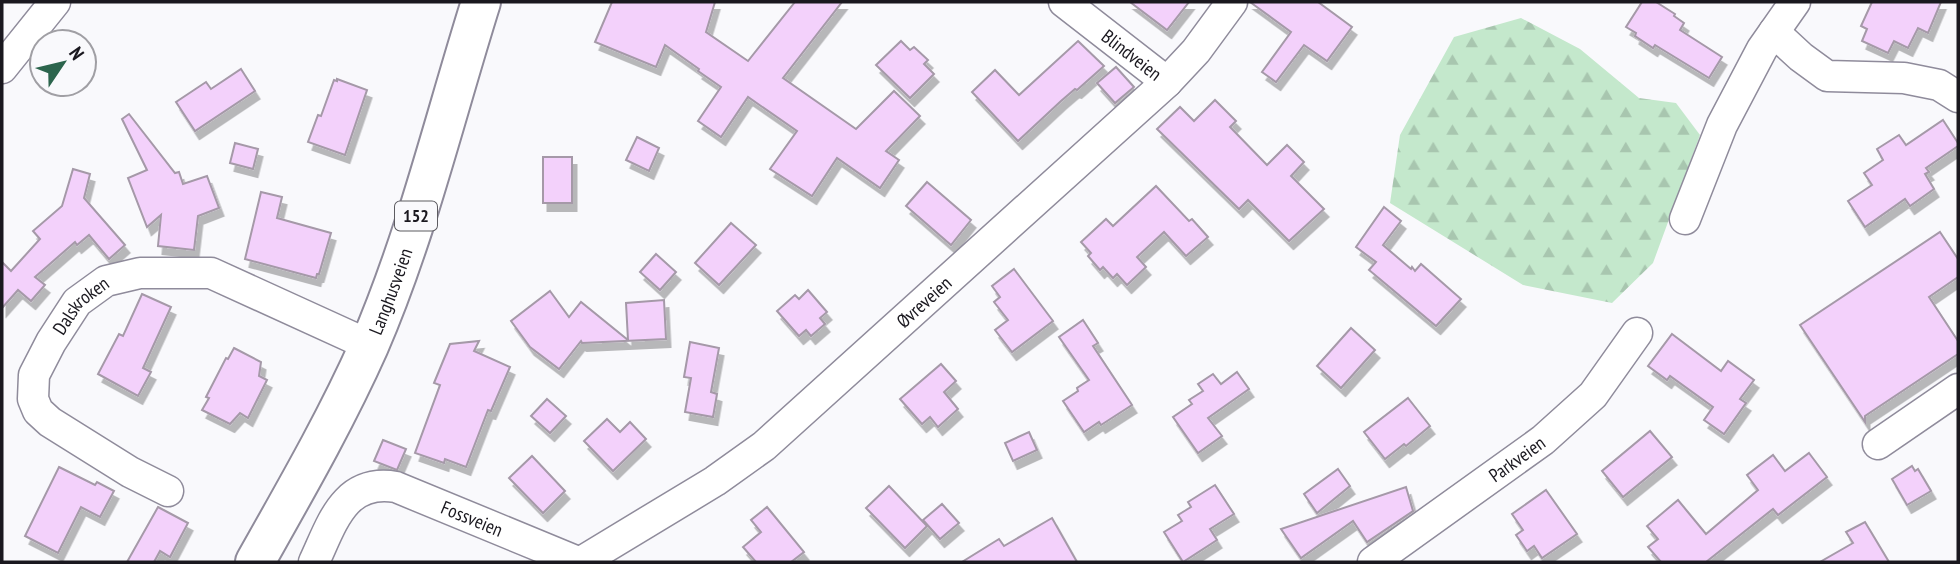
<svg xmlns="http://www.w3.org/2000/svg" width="1960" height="564" viewBox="0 0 1960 564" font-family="'PT Sans Narrow',sans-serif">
<defs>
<pattern id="forest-firs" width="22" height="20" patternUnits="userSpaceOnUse" patternTransform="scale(1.75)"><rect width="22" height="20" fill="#c4e8cc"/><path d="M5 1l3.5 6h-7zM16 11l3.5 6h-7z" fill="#a8c6af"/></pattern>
<filter id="shadow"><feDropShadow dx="4.5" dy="8" stdDeviation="0" flood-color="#0004"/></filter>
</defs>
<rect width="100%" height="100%" fill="#f9f9fc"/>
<polygon fill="url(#forest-firs)" points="1521,18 1580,49 1639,98 1676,103 1700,135 1653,263 1612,303 1523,285 1390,203 1400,135 1454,37"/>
<g fill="#f3d1fb" stroke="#a599a8" stroke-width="2" filter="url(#shadow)">
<polygon points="612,2 715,2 706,32 748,61 795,2 842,2 783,78 856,129 894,91 920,116 886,151 899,160 880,188 837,158 812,196 770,169 797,131 748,97 721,137 698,121 721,87 698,71 699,69 665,45 656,67 595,42"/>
<polygon points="1130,2 1189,2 1167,30"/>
<polygon points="1250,2 1318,2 1352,27 1327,61 1304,45 1276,82 1262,72 1291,32"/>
<polygon points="1642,2 1656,2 1675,14 1674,16 1684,23 1680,30 1722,57 1709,78 1655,45 1653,48 1635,36 1636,33 1626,27"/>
<polygon points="1872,2 1941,2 1928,33 1918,28 1908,48 1894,41 1888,53 1862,41 1867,29 1861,26"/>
<polygon points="901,41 910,50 914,47 928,60 924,64 934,74 910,98 876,65"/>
<polygon points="1078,41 1104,66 1077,90 1075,89 1061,101 1018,141 972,92 995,70 1019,95"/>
<polygon points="1116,67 1134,87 1115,103 1097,83"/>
<polygon points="241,69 255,91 195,131 176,102 206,82 211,89"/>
<polygon points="337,79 367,90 345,155 308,142 318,115 321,116 334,80 337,81"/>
<polygon points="1215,100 1236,121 1230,127 1267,165 1287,145 1304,162 1291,176 1324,209 1289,241 1248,200 1239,209 1157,129 1180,107 1194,121"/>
<polygon points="129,114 175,173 179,172 183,184 207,176 219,208 198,216 194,250 158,246 161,215 147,227 128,178 147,170 122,119"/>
<polygon points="1943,120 1958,143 1958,146 1926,168 1929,172 1925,174 1934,189 1910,206 1905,199 1865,227 1848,201 1872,185 1864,173 1883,160 1877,149 1899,135 1906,145"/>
<polygon points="637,137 659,148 649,171 626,160"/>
<polygon points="235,143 258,149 253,169 230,163"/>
<rect x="543" y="157" width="29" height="46"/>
<polygon points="73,169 90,174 84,198 125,245 109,259 89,235 77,245 75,242 35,277 45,285 31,301 18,290 2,308 2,262 11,271 40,239 33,231 62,206"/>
<polygon points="927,182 971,220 951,245 906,206"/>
<polygon points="1156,186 1189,221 1192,219 1208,237 1186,256 1164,232 1137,257 1146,267 1127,285 1117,274 1113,278 1103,267 1100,270 1088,256 1091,253 1081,242 1106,219 1113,226"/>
<polygon points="261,192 282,197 277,218 331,233 319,274 317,274 316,278 245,259"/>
<polygon points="1384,207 1401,221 1383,245 1411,269 1412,267 1415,271 1421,264 1461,299 1436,326 1369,270 1376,262 1356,247"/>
<polygon points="731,223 756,245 719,285 695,263"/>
<polygon points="1940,232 1958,259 1958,277 1929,297 1958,341 1958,354 1865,416 1865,422 1800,325"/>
<polygon points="656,254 676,272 660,290 640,272"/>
<polygon points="1014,269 1053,321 1012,352 995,330 1008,320 994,302 1000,297 992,286"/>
<polygon points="808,290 827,312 820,318 825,324 811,336 806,330 799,336 777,311 795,295 799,299"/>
<polygon points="550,291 569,317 581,302 628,340 626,303 664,300 666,339 582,343 581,341 559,369 530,347 511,321"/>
<polygon points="142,294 171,307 143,368 151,372 138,396 98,374 119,334 123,336"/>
<polygon points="1083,320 1098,343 1093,346 1132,405 1101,425 1099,422 1084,432 1063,401 1078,391 1077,388 1089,380 1059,337"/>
<polygon points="1351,328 1375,350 1341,388 1317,366"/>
<polygon points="1672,334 1721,371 1728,361 1754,380 1740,399 1746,403 1724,434 1704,420 1713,407 1670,376 1667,380 1648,366"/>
<polygon points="479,341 474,351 510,367 491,411 488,410 466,467 445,459 444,463 415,453 440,385 434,383 450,344"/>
<polygon points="690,342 719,348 711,392 717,394 713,417 685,412 691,378 684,377"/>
<polygon points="234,348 261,362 259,376 267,380 248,418 240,413 230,424 202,410 209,398 206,397 226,358 228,359"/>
<polygon points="941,364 956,381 944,392 958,409 938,427 930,417 922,424 900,399"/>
<polygon points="1237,372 1249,389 1208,418 1222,436 1198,453 1173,417 1192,404 1189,400 1203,391 1198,384 1213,374 1221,384"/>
<polygon points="1408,398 1430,426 1406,446 1404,444 1385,459 1364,432"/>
<polygon points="547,399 566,416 550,433 531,416"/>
<polygon points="607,419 620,432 630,422 646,439 613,471 584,441"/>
<polygon points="1650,431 1672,457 1623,497 1602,471"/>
<polygon points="1029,432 1037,450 1013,461 1005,443"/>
<polygon points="383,440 406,449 397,470 374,461"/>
<polygon points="1809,453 1827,477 1778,515 1773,509 1706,562 1661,562 1648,547 1658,539 1647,526 1678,500 1706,534 1758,490 1747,475 1773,455 1785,471"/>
<polygon points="532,456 565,491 543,513 509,478"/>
<polygon points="1912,466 1915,471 1918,469 1931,491 1907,505 1892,479"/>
<polygon points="59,467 95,485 97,482 114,491 100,517 81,507 58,553 25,536"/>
<polygon points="1338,469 1350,486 1317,513 1304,494"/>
<polygon points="1215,485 1234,514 1210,529 1217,540 1183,562 1164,532 1182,521 1178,515 1191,507 1188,502"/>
<polygon points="889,486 927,526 905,548 866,508"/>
<polygon points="1406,487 1413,511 1367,542 1353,521 1301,558 1281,529"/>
<polygon points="1546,490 1577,534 1542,558 1534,546 1527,551 1516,535 1523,530 1512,514"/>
<polygon points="942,504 959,523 940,539 923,520"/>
<polygon points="158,507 188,523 170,557 160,551 154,562 127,562"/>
<polygon points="767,507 804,552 791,562 756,562 743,547 761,532 751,520"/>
<polygon points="1052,518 1077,562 962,562 999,539 1004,546"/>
<polygon points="1865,522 1889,562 1820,562 1853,543 1846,532"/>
</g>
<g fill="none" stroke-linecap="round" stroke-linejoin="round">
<g stroke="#8f8b9b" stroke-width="33">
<g id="minor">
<path id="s1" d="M1064 2 1167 82"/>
<polyline points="1774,32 1801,57 1827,76 1904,78 1939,85 1958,97"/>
<polyline points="2,68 55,2"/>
<polyline points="1685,219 1722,125 1762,49 1795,2"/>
<polyline points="1878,444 1958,389"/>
<path id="s2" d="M168 491 130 472 50 422 38 411 33 399 34 375 51 342 77 302 106 281 140 273H211L369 345"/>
<path id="s3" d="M314 562C332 524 344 478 396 487L578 562"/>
<path id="s4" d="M581 562 715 481 764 446 1167 82 1196 51 1232 2"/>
<path id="s5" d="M1373 562 1543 440 1593 395 1637 333"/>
</g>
</g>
<g stroke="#8f8b9b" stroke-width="42">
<g id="primary">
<path id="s6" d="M255 562C295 491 336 420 369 346 417 235 445 116 481 2"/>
</g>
</g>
<use href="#minor" stroke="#fff" stroke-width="30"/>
<use href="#primary" stroke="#fff" stroke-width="38"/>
</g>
<g text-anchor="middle" stroke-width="6" stroke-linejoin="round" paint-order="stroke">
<rect fill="#f9f9fc" stroke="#5d5c61" stroke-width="2" x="395" y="201.5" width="42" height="29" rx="5"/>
<g font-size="18" font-weight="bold" fill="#1a181f">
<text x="416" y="222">152</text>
</g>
<g font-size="19" fill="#1a181f" stroke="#f9f9fc">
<text dy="7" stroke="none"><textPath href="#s1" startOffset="86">Blindveien</textPath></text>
<text dy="7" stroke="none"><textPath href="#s6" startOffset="303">Langhusveien</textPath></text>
<text dy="7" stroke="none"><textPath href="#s4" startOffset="432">Øvreveien</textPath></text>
<text dy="7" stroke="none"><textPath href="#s2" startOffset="275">Dalskroken</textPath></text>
<text dy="7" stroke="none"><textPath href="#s5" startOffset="177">Parkveien</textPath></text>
<text dy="7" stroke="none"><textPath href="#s3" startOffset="205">Fossveien</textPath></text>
</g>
</g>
<rect width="1960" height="564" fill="none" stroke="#1a181f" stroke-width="7"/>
<g transform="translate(63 63) rotate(55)"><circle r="33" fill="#f9f9fc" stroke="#a09fa4" stroke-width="2"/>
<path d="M0-5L12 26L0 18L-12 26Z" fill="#2c654d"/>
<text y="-10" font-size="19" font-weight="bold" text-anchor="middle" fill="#1a181f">N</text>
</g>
</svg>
